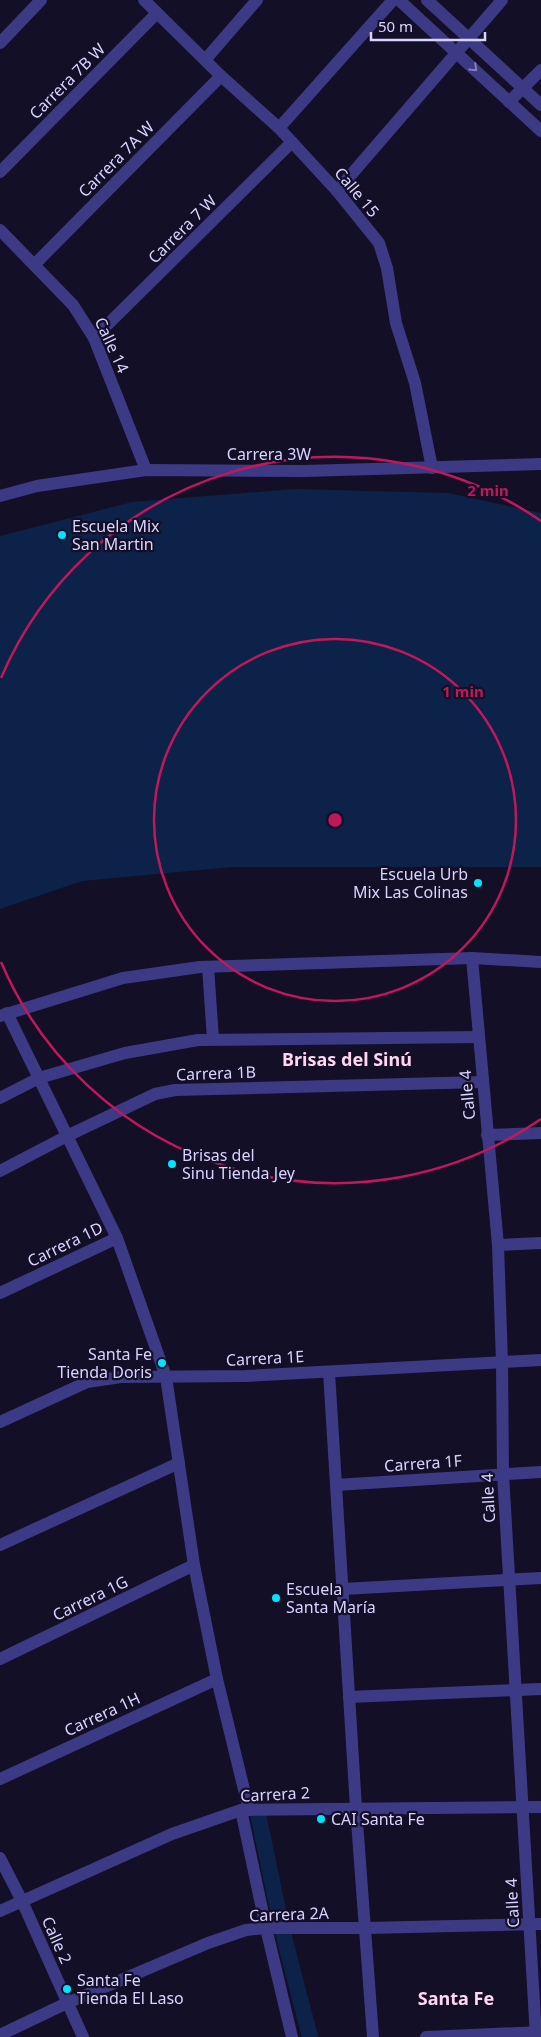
<svg xmlns="http://www.w3.org/2000/svg" width="541" height="2037" viewBox="0 0 541 2037" font-family="'Noto Sans',sans-serif">
<rect width="100%" height="100%" fill="#130f26"/>
<polygon fill="#0c2248" points="294,489 448,493 541,513 541,867 232,867 82,881 0,909 0,536 132,502"/>
<g fill="none" stroke-linecap="round" stroke-linejoin="round">
<polyline stroke="#0c2248" stroke-width="16" points="258,1814 282,1929 310,2037"/>
<g stroke="#3d3a85" stroke-width="12">
<polyline points="144,0 221,76 279,128 337,191 379,243 387,268 396,323 415,383 432,468"/>
<polyline points="399,0 541,131"/>
<polyline points="427,0 541,105"/>
<polyline points="0,43 41,0"/>
<polyline points="205,60 257,0"/>
<polyline points="509,102 541,70"/>
<polyline points="279,128 393,0"/>
<polyline points="0,172 157,13"/>
<polyline points="337,191 502,0"/>
<polyline points="0,230 73,305 94,338 146,470"/>
<polyline points="34,265 221,76"/>
<polyline points="94,338 292,142"/>
<polyline points="0,496 37,486 146,470 304,471 541,464"/>
<polyline points="472,958 498,1245 502,1362 503,1474 536,2037"/>
<polyline points="208,967 213,1039"/>
<polyline points="7,1013 117,1238 166,1377 194,1565 217,1679 249,1810"/>
<polyline points="0,1016 123,978 200,967 472,958 541,962"/>
<polyline points="0,1098 39,1078 125,1053 198,1040 479,1037"/>
<polyline points="487,1135 541,1133"/>
<polyline points="0,1171 67,1136 155,1094 175,1090 482,1082"/>
<polyline points="498,1245 541,1243"/>
<polyline points="0,1293 117,1238"/>
<polyline points="329,1372 356,1808 373,2037"/>
<polyline points="0,1422 87,1382 121,1377 245,1376 541,1360"/>
<polyline points="336,1485 541,1472"/>
<polyline points="0,1545 179,1463"/>
<polyline points="343,1589 541,1578"/>
<polyline points="0,1659 194,1565"/>
<polyline points="349,1697 541,1689"/>
<polyline points="0,1779 217,1679"/>
<polyline points="241,1810 266,1928 292,2037"/>
<polyline points="0,1858 22,1901 83,2037"/>
<polyline points="0,1911 172,1834 241,1810 541,1807"/>
<polyline points="0,2035 67,2003 208,1943 246,1930 266,1928 366,1928 541,1924"/>
<polyline points="426,2037 541,2032"/>
</g>
</g>
<defs><path id="oneway-chevron" d="M-2-3.5L2.5 0L-2 3.5" fill="none" stroke-width="1.6" stroke-linecap="round" stroke-linejoin="round" transform="scale(1.25)"/></defs>
<use stroke="#837fbc" href="#oneway-chevron" transform="translate(474 68) rotate(44)"/>
<g fill="none" stroke="#c2185b" stroke-width="2.5">
<circle cx="335" cy="820" r="181"/>
<path d="M541 1119A363 363 0 0 1 1 962M1 678A363 363 0 0 1 541 521"/>
</g>
<g fill="#00e5ff" stroke="#130f26" stroke-width="2">
<circle cx="62" cy="535" r="5"/>
<circle cx="478" cy="883" r="5"/>
<circle cx="172" cy="1164" r="5"/>
<circle cx="162" cy="1363" r="5"/>
<circle cx="276" cy="1598" r="5"/>
<circle cx="321" cy="1819" r="5"/>
<circle cx="67" cy="1989" r="5"/>
</g>
<g text-anchor="middle" stroke-width="4.5" stroke-linejoin="round" paint-order="stroke">
<g font-size="16" fill="#d9d4ff" stroke="#130f26">
<text transform="translate(67 81) rotate(-45)" y="6">Carrera 7B W</text>
<text transform="translate(116 159) rotate(-45)" y="6">Carrera 7A W</text>
<text transform="translate(357 192) rotate(50)" y="6">Calle 15</text>
<text transform="translate(182 229) rotate(-45)" y="6">Carrera 7 W</text>
<text transform="translate(112 345) rotate(65)" y="6">Calle 14</text>
<text x="269" y="460">Carrera 3W</text>
<text transform="translate(216 1073) rotate(-2)" y="6">Carrera 1B</text>
<text transform="translate(467 1095) rotate(-95)" y="6">Calle 4</text>
<text transform="translate(65 1244) rotate(-26)" y="6">Carrera 1D</text>
<text transform="translate(265 1358) rotate(-3)" y="6">Carrera 1E</text>
<text transform="translate(423 1463) rotate(-4)" y="6">Carrera 1F</text>
<text transform="translate(488 1498) rotate(-93)" y="6">Calle 4</text>
<text transform="translate(90 1598) rotate(-26)" y="6">Carrera 1G</text>
<text transform="translate(102 1714) rotate(-25)" y="6">Carrera 1H</text>
<text transform="translate(275 1794) rotate(-3)" y="6">Carrera 2</text>
<text transform="translate(512 1903) rotate(-93)" y="6">Calle 4</text>
<text transform="translate(289 1914) rotate(-2)" y="6">Carrera 2A</text>
<text transform="translate(57 1940) rotate(66)" y="6">Calle 2</text>
</g>
<g font-size="16" fill="#d9d4ff" stroke="#130f26" text-anchor="start">
<text x="72" y="532">Escuela Mix<tspan x="72" dy="18">San Martin</tspan></text>
<text x="468" y="880" text-anchor="end">Escuela Urb<tspan x="468" dy="18">Mix Las Colinas</tspan></text>
<text x="182" y="1161">Brisas del<tspan x="182" dy="18">Sinu Tienda Jey</tspan></text>
<text x="152" y="1360" text-anchor="end">Santa Fe<tspan x="152" dy="18">Tienda Doris</tspan></text>
<text x="286" y="1595">Escuela<tspan x="286" dy="18">Santa María</tspan></text>
<text x="331" y="1825">CAI Santa Fe</text>
<text x="77" y="1986">Santa Fe<tspan x="77" dy="18">Tienda El Laso</tspan></text>
</g>
<g font-size="18" font-weight="bold" fill="#ffd6f0" stroke="#130f26">
<text x="347" y="1066">Brisas del Sinú</text>
<text x="456" y="2005">Santa Fe</text>
</g>
</g>
<circle cx="335" cy="820" r="8" fill="#c2185b" stroke="#130f26" stroke-width="2.5"/>
<g font-size="15" text-anchor="middle" font-weight="bold" fill="#c2185b" stroke="#130f26" stroke-width="4.5" stroke-linejoin="round" paint-order="stroke">
<text x="488" y="496">2 min</text>
<text x="463" y="697">1 min</text>
</g>
<path d="M371 32v8h114v-8" fill="none" stroke="#d9d4ff" stroke-width="2.5"/>
<text x="378" y="32" font-size="15" fill="#d9d4ff" stroke="#130f26" stroke-width="4" paint-order="stroke">50 m</text>
</svg>
